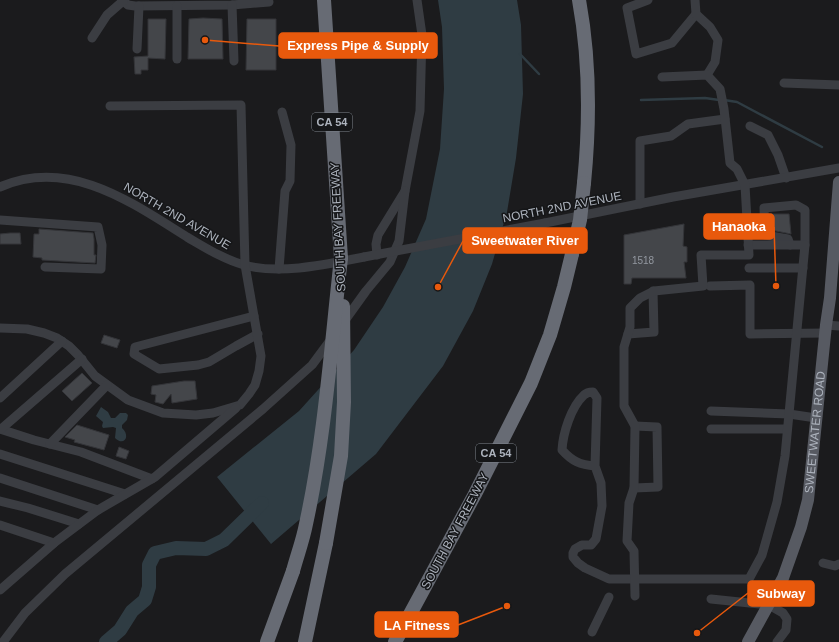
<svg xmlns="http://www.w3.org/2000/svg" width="839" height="642" viewBox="0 0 839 642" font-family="Arial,sans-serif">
<rect width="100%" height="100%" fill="#1b1b1d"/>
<g fill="#2f3c43">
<polygon points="438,0 517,0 521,25 523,94 516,158 507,212 492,264 473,311 443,366 376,454 271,544 217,477 299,411 354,350 383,307 405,267 426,219 440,149 444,89 442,27"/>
<path d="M101 407 108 412 111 418H115L120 413H126L128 415 127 420 122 425V428C131 436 124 447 115 438L116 428 113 427 103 428 102 426 103 422 96 416Z"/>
</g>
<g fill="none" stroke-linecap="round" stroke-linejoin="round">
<g stroke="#2f3c43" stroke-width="2.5">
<polyline points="520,54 539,74"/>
<polyline points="641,100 705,98 719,100"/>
<polyline points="724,100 737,102 822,147"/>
</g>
<polyline stroke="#2f3c43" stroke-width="14" points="106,642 120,630 132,611 145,600 149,587 149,565 155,553 176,548 206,549 224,540 262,503"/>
</g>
<g fill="#44464a" stroke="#343539">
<polygon points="203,18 222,19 223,59 188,59 189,19"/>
<polygon points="148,19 166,19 165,59 148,58 148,70 141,70 141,74 135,74 134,57 148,56"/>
<polygon points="247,19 276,19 276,70 246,70"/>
<polygon points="770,214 789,214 791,234 771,230"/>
<polygon points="684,224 683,246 687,247 687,262 684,262 686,278 632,278 631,284 624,284 624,235"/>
<polygon points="39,229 93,233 94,239 94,255 96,255 95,263 59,261 42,260 42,258 33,257 34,234 39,234"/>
<polygon points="10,233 20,233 21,244 0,244 0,234"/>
<polygon points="104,335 120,340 117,348 101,343"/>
<polygon points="82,373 92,383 72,401 62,391"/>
<polygon points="184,381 195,381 197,399 172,403 171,394 163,404 155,402 156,395 151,394 152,386"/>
<polygon points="77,425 109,435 104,450 74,442 75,440 65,437"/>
<polygon points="119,447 129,451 126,459 116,456"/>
</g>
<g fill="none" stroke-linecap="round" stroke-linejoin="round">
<g stroke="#3b3d42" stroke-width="9">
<polyline points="122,0 128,5 135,6 232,5 269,2"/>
<polyline points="648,0 627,8 636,54 672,43 696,14"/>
<polyline points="695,0 696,14 710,27 718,40 715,62 707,75"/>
<polyline points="232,5 234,61"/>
<polyline points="177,6 177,59"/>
<polyline points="92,38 107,15 123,1"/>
<polyline points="137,49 139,6"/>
<polyline points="784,83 839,85"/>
<polyline points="750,126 768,135 778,155 786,178"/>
<path d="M0 187C69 157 131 202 187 237 206 248 223 259 244 265 280 275 328 264 364 257"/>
<polyline points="640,204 640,141 671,136 688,124 725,119"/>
<polyline points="0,220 98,227 102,245 101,269 45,267"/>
<polyline points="545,223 673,197 839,168"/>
<polyline points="790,245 788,239 765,235 764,208 796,205 805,210 805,245"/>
<polyline points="377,255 376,244 378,235 405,191 420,111 422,35 417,0"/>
<polyline points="749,268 803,268"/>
<polyline points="279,269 285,191 290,181 291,145 282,112"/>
<polyline points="710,286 750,285 750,334 825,333"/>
<polyline points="254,316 135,347 134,354 159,369 198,365 209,362 236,346 258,334"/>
<polyline points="343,323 366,291 390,262 399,241 405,191"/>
<polyline points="826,325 839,326"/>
<polyline points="0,328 27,329 44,333 57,338 69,346 78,355 95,376 128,400 163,413 196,415 213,413 240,405 249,394 255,385 259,371 261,356 245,265 241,105 110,106"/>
<polyline points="628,334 654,332 653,291"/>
<polyline points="0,398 62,341"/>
<polyline points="711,411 789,414 816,418"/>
<polyline points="0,429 34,440 81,452 152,479"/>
<polyline points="1,429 82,359"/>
<polyline points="711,429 787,429"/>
<polyline points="50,444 107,385"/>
<polyline points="0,454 125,494"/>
<path d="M595 466C580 465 572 461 562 450 563 433 571 407 584 395 586 393 590 392 593 392L597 398 595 466 601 483 602 506 596 539 591 545H582L575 549 573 553V557L578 563 585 568 609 579H749L762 555 777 502 785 456 805 245H748"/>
<polyline points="0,478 98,510"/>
<polyline points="634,488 658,487 657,427 635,426"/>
<polyline points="0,501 28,508 79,524"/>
<polyline points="0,525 54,543"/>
<polyline points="823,563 835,566 839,564"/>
<polyline points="0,590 54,543 98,510 155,477 236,408"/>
<polyline points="635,596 634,551 627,541 629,503 634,488 635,426 624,406 624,347 630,327 630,308 640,298 654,291 703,286 701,255 749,255 745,185 737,169 730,163 724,109 720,89 707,75 662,77"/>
<polyline points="711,599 769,605 783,613 787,619 786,630 777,642"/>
<polyline points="592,632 609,597"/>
<polyline points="3,642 25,613 65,574 263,409 312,365 332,338"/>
</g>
<path stroke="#575a62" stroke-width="12" id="s1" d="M748 642 783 578 801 527 808 500 826 325 830 298 839 182"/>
<g stroke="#676b74" stroke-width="14">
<polyline points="324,0 341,258"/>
<path d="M579 0C590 60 590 122 584 183"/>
<polyline points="267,642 293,571"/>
<polyline points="305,642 326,543"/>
<polyline points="395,642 475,494 531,383 550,335 564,287 572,254"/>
</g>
<polyline stroke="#3b3d42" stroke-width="9" points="364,257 545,223"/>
<g stroke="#676b74" stroke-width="14">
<polyline points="572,254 580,220 584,183"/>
<polyline points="326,543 341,456 344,402 343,306"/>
<path d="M293 571C297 556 303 540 306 524 325 437 331 346 341 258"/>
</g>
</g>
<g text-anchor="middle" stroke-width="3" stroke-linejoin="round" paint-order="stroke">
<g font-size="10" fill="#9398a0">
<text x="643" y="264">1518</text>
</g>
<g fill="#151618" stroke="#7f848c" stroke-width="1">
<rect x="312" y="113" width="40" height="18" rx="3"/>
<rect x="476" y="444" width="40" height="18" rx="3"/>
</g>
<g font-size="11" font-weight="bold" fill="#adb3bd">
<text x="332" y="126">CA 54</text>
<text x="496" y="457">CA 54</text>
</g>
<g font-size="12" fill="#adb3bd" stroke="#151618">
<text transform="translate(562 207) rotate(-11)" y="4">NORTH 2ND AVENUE</text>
<text transform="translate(177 216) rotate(30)" y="4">NORTH 2ND AVENUE</text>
<text transform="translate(338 227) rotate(-93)" y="4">SOUTH BAY FREEWAY</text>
<text dy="4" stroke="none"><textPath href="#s1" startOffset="223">SWEETWATER ROAD</textPath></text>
<text transform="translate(455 531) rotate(-62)" y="4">SOUTH BAY FREEWAY</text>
</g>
</g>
<path fill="none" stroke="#e8590c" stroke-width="1.5" d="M205 40L279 46M776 286L774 227M438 287L463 241M697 633L748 593M507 606L458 625"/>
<g fill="#e8590c" stroke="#151618" stroke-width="1.5">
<circle cx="205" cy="40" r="4"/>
<circle cx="776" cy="286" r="4"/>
<circle cx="438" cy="287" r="4"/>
<circle cx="697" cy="633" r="4"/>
<circle cx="507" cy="606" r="4"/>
</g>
<g fill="#e8590c" stroke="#e8590c" stroke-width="1.5">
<rect x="279" y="33" width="158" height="25" rx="4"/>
<rect x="704" y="214" width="70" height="25" rx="4"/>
<rect x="463" y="228" width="124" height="25" rx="4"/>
<rect x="748" y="581" width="66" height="25" rx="4"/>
<rect x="375" y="612" width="83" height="25" rx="4"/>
</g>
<g font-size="13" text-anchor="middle" font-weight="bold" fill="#fff">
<text x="358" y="50">Express Pipe &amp; Supply</text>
<text x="739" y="231">Hanaoka</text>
<text x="525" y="245">Sweetwater River</text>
<text x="781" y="598">Subway</text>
<text x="417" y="630">LA Fitness</text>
</g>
</svg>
